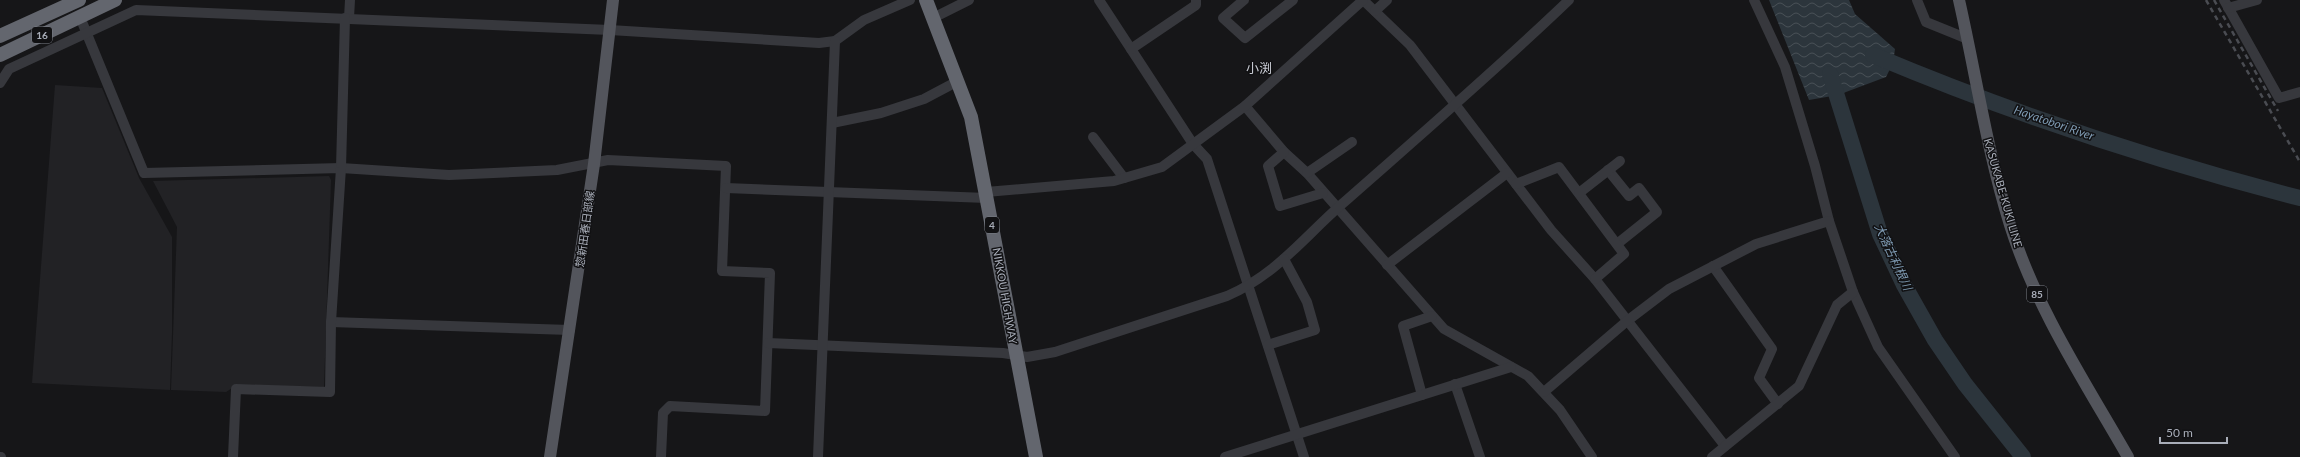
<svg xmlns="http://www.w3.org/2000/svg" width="2300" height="457" viewBox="0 0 2300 457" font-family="Lato,'Noto Sans JP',sans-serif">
<defs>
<pattern id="water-waves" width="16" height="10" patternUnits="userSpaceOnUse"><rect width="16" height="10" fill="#2c353c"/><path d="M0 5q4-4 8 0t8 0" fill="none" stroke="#485056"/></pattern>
</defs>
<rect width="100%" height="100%" fill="#161618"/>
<g fill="#222225">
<polygon points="55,85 102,88 139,178 172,237 172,333 170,390 32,383"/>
<polygon points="329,176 331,180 324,387 237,385 226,392 171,390 177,227 153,181"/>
</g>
<polygon fill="url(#water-waves)" points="1769,0 1849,0 1855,14 1895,49 1893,63 1886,77 1838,95 1809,100"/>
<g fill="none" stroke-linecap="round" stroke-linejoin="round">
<g stroke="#2c353c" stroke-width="16">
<path d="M1873 55C2011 113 2155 161 2300 198"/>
<polyline points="1830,74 1880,234 1904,285 1935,340 1965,384 2023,457"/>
</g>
<g stroke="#37383d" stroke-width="10">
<polyline points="1099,0 1193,144 1207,159 1304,457"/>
<polyline points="1244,0 1223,18 1245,38 1293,0"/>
<polyline points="1363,0 1410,45 1551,230 1595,279 1725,446"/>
<polyline points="1754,0 1785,67 1815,166 1829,221 1853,292 1878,347 1955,457"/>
<polyline points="1917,0 1926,22 1968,39"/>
<polyline points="2224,0 2279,98 2300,92"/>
<polyline points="2228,8 2257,0"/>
<polyline points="1375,11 1387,0"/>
<polyline points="80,17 144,173 341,168 449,175 557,170 608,160 726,166 722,271 770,273 765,411 670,406 663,413 661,457"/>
<polyline points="349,18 350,0"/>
<polyline points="933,18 969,0"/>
<polyline points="1131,49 1196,5 1196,0"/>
<polyline points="0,83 9,69 136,10 610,30 819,43 835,41 864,20 910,0"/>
<polyline points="1245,106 1284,152 1307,173 1444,329 1528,376 1560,410 1592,457"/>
<polyline points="832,123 881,113 924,99 958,81"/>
<polyline points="1093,137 1124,178"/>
<polyline points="1284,152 1268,166 1280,206 1323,193"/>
<polyline points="1608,170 1629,196 1639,188 1657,212 1617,244"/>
<polyline points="1307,173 1352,142"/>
<polyline points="1516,184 1559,167 1624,254 1595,279"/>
<polyline points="726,188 987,198"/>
<polyline points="986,192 1114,181 1162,167 1245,106 1363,0"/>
<polyline points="1579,193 1620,161"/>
<polyline points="1387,265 1507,173"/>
<polyline points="1713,266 1772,349 1759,378 1778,404"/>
<polyline points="331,322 570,330"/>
<path d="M768 343 1003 353 1027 357 1055 352 1227 296C1276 275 1303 238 1342 204 1418 137 1496 70 1569 0"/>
<polyline points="1268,345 1315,330 1307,302 1284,259"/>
<polyline points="1455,384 1480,457"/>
<polyline points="1544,392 1627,321 1669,289 1756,244 1829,221"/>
<polyline points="1422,395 1403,326 1432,316"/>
<polyline points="0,457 1,457"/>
<polyline points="233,457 236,389 330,392 331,322 341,168 345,18"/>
<polyline points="818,457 835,41"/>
<polyline points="1225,457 1511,367"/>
<polyline points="1712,457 1799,386 1837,305 1853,292"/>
</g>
<g stroke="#53555c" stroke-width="12">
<path d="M1959 0C1976 75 1987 151 2010 225 2036 308 2085 382 2128 457"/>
<polyline points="550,457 594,164 613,0"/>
</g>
<g stroke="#63666e" stroke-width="14">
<polyline points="926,0 971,117 1036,457"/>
<polyline points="0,36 79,0"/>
<polyline points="0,55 115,0"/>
</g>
<g stroke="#4a4c52" stroke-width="2.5" stroke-dasharray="5 4" stroke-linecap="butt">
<polyline points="2206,0 2300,162"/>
<polyline points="2214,0 2278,111"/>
</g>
</g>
<g text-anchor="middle" stroke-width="3" stroke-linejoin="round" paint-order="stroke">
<g fill="#111113" stroke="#7b7e86" stroke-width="1">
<rect x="32" y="27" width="20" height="16" rx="3"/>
<rect x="985" y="217" width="14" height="16" rx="3"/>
<rect x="2027" y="286" width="20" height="16" rx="3"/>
</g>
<g font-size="10" font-weight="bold" fill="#a8adb8">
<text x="42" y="39">16</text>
<text x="992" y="229">4</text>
<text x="2037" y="298">85</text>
</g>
<g font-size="11" fill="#a8adb8" stroke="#111113">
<text transform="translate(2003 193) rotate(74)" y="4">KASUKABE-KUKI LINE</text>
<text transform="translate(585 229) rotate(-82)" y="4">惣新田春日部線</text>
<text transform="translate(1005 296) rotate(80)" y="4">NIKKOU HIGHWAY</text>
</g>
<g font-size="12" font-style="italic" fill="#7f9bb3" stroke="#111113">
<text transform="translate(2054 123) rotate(19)" y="4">Hayatobori River</text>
<text transform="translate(1893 257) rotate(65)" y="4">大落古利根川</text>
</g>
<g font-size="13" fill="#c9ccd4" stroke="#111113">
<text x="1259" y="73">小渕</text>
</g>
</g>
<path d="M2160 437v6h67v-6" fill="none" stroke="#a8adb8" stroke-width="2"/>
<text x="2166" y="437" font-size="12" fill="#a8adb8" stroke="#111113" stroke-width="3" paint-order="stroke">50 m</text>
</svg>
